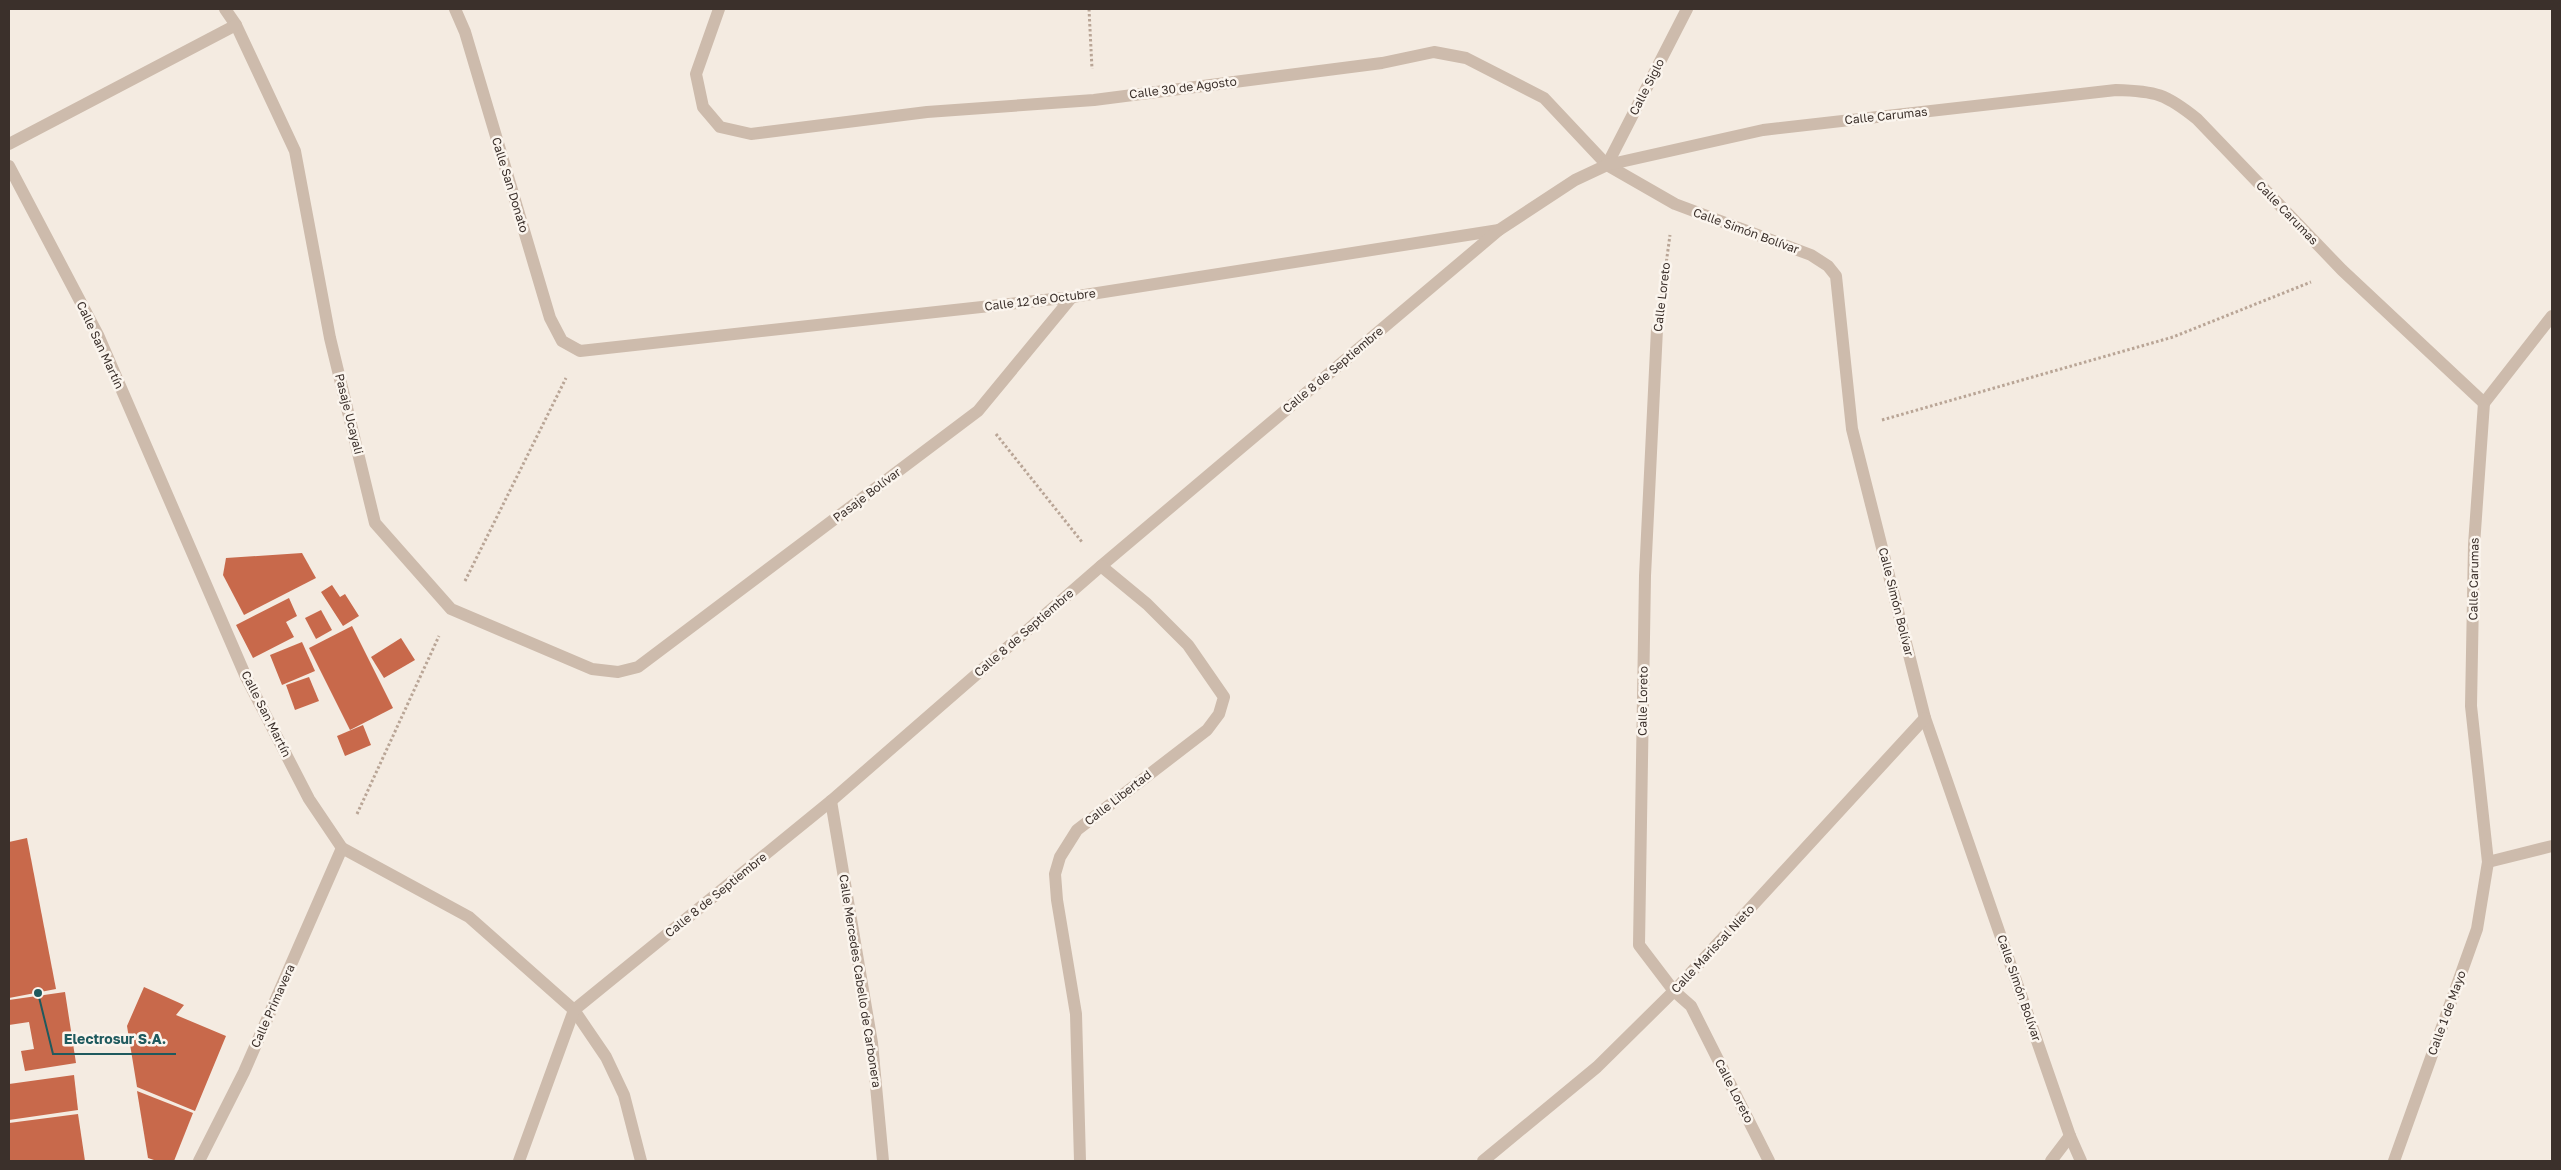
<svg xmlns="http://www.w3.org/2000/svg" width="2561" height="1170" viewBox="0 0 2561 1170" font-family="'Golos Text',sans-serif">
<rect width="100%" height="100%" fill="#f4ebe1"/>
<g fill="#c8694b">
<polygon points="302,553 316,578 244,615 223,575 226,558"/>
<polygon points="332,585 340,597 345,594 359,616 343,626 321,592"/>
<polygon points="289,598 297,616 286,622 294,637 253,658 236,625"/>
<polygon points="321,610 332,630 316,639 305,618"/>
<polygon points="352,626 393,708 350,730 309,648"/>
<polygon points="401,638 415,660 384,678 371,657"/>
<polygon points="302,642 315,671 282,685 270,655"/>
<polygon points="309,677 319,701 295,710 286,685"/>
<polygon points="363,725 371,745 345,756 337,736"/>
<polygon points="27,838 56,989 9,998 9,842"/>
<polygon points="144,987 184,1005 176,1015 226,1036 195,1111 137,1087 127,1026"/>
<polygon points="65,992 76,1063 25,1071 21,1051 34,1049 29,1022 9,1025 9,1000"/>
<polygon points="74,1075 78,1110 9,1120 9,1084"/>
<polygon points="137,1091 193,1113 174,1161 157,1161 148,1158"/>
<polygon points="78,1114 85,1161 9,1161 9,1123"/>
</g>
<g fill="none" stroke-linecap="round" stroke-linejoin="round">
<g stroke="#b9a596" stroke-width="3" stroke-dasharray="2.5 2.5" stroke-linecap="butt">
<polyline points="1089,9 1092,69"/>
<polyline points="1661,301 1670,235"/>
<polyline points="1882,420 2173,337 2311,282"/>
<polyline points="996,434 1082,542"/>
<polyline points="465,581 566,378"/>
<polyline points="357,814 439,636"/>
</g>
<g stroke="#cdbbac" stroke-width="12">
<polyline points="225,9 236,25 295,151 330,338 375,523 451,609 592,669 618,672 638,667 978,411 1072,297"/>
<polyline points="455,9 465,32 550,318 562,341 580,351 1072,297 1499,230"/>
<polyline points="719,9 696,74 703,107 720,127 751,134 927,112 1094,100 1382,63 1434,52 1466,58 1544,98 1607,165 1675,204 1811,255 1828,266 1836,276 1852,429 1925,718 2070,1136 2081,1161"/>
<polyline points="9,144 236,25"/>
<polyline points="1607,165 1687,9"/>
<polyline points="9,166 98,335 246,677 309,799 342,848 469,917 574,1010 606,1057 624,1095 641,1161"/>
<polyline points="1657,329 1645,576 1639,945 1674,991 1691,1006 1769,1161"/>
<polyline points="2484,403 2552,316"/>
<polyline points="831,801 872,1043 883,1161"/>
<polyline points="2488,862 2552,846"/>
<polyline points="199,1161 244,1072 342,848"/>
<path d="M519 1161 574 1010 831 801 1101 566 1499 230 1575 180 1607 165 1763 130 2116 90C2156 91 2166 94 2197 119L2342 270 2484 403"/>
<polyline points="1080,1161 1076,1014 1057,900 1055,874 1060,857 1077,830 1207,730 1219,714 1224,697 1188,645 1147,604 1101,566"/>
<polyline points="1483,1161 1597,1067 1674,991 1925,718"/>
<polyline points="2051,1161 2070,1136"/>
<polyline points="2394,1161 2477,929 2488,862 2471,706 2474,545 2484,403"/>
</g>
</g>
<g text-anchor="middle" stroke-width="5" stroke-linejoin="round" paint-order="stroke">
<g font-size="12" fill="#3b302b" stroke="#fbf5ee">
<text transform="translate(1647 87) rotate(-63)" y="4">Calle Siglo</text>
<text transform="translate(1183 88) rotate(-7)" y="4">Calle 30 de Agosto</text>
<text transform="translate(1886 116) rotate(-6)" y="4">Calle Carumas</text>
<text transform="translate(510 185) rotate(73)" y="4">Calle San Donato</text>
<text transform="translate(2287 213) rotate(46)" y="4">Calle Carumas</text>
<text transform="translate(1746 231) rotate(20)" y="4">Calle Simón Bolívar</text>
<text transform="translate(1662 297) rotate(-83)" y="4">Calle Loreto</text>
<text transform="translate(1040 300) rotate(-7)" y="4">Calle 12 de Octubre</text>
<text transform="translate(100 345) rotate(65)" y="4">Calle San Martín</text>
<text transform="translate(1333 370) rotate(-40)" y="4">Calle 8 de Septiembre</text>
<text transform="translate(349 414) rotate(76)" y="4">Pasaje Ucayali</text>
<text transform="translate(867 495) rotate(-37)" y="4">Pasaje Bolívar</text>
<text transform="translate(2474 579) rotate(-89)" y="4">Calle Carumas</text>
<text transform="translate(1896 602) rotate(76)" y="4">Calle Simón Bolívar</text>
<text transform="translate(1024 633) rotate(-41)" y="4">Calle 8 de Septiembre</text>
<text transform="translate(1643 701) rotate(-89)" y="4">Calle Loreto</text>
<text transform="translate(266 714) rotate(63)" y="4">Calle San Martín</text>
<text transform="translate(1118 798) rotate(-38)" y="4">Calle Libertad</text>
<text transform="translate(716 895) rotate(-39)" y="4">Calle 8 de Septiembre</text>
<text transform="translate(1713 949) rotate(-47)" y="4">Calle Mariscal Nieto</text>
<text transform="translate(860 981) rotate(81)" y="4">Calle Mercedes Cabello de Carbonera</text>
<text transform="translate(2019 988) rotate(71)" y="4">Calle Simón Bolívar</text>
<text transform="translate(273 1006) rotate(-66)" y="4">Calle Primavera</text>
<text transform="translate(2447 1013) rotate(-70)" y="4">Calle 1 de Mayo</text>
<text transform="translate(1734 1091) rotate(63)" y="4">Calle Loreto</text>
</g>
</g>
<path fill="none" stroke="#1f5a5e" stroke-width="2" d="M38 993L53 1054H176"/>
<circle fill="#1f5a5e" stroke="#fbf5ee" stroke-width="2" cx="38" cy="993" r="5"/>
<g font-size="14" text-anchor="middle" font-weight="bold" fill="#1f5a5e" stroke="#fbf5ee" stroke-width="5" stroke-linejoin="round" paint-order="stroke">
<text x="115" y="1044">Electrosur S.A.</text>
</g>
<rect width="2561" height="1170" fill="none" stroke="#3b302b" stroke-width="20"/>
</svg>
